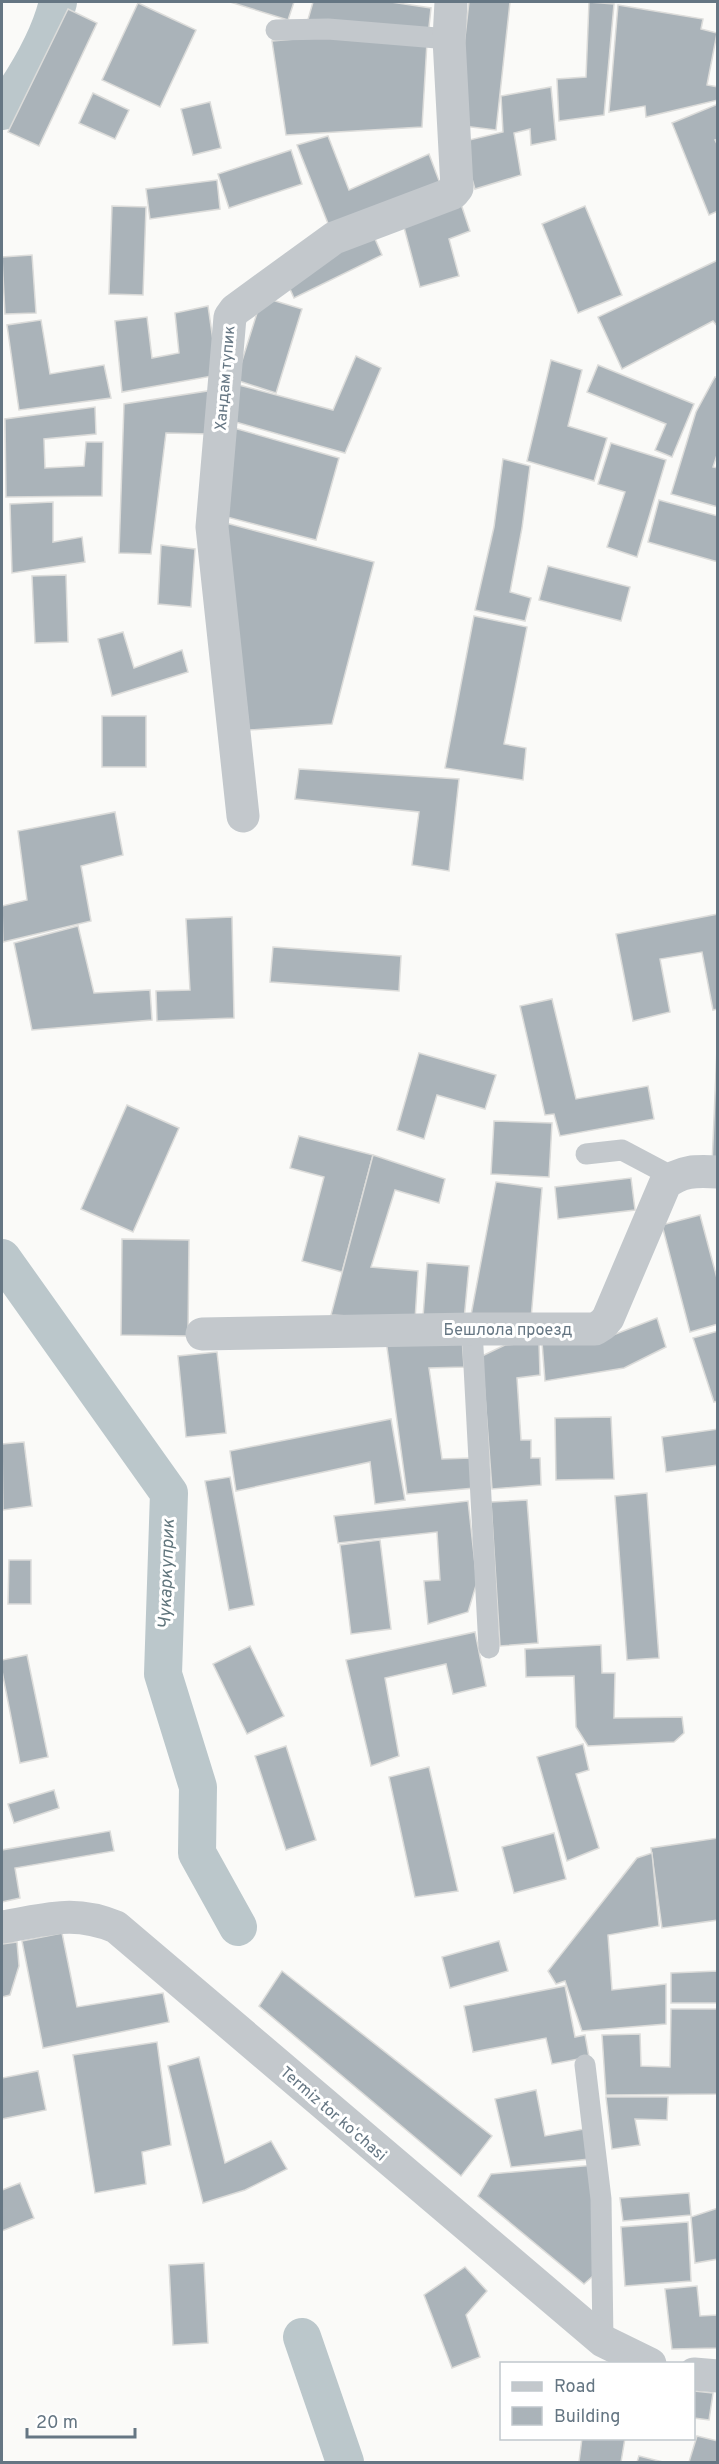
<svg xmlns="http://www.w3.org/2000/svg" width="719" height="2464" viewBox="0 0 719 2464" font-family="Overpass,sans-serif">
<rect width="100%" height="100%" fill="#fafaf8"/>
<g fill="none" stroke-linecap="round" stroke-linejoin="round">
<g stroke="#bbc7cb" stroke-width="38">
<path d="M2 111C25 79 49 40 58 2"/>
<polyline points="2,1258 169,1493 163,1674 198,1787 197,1853 238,1927"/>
<polyline points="302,2337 345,2462"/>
</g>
</g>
<g fill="#aab3b9" stroke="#dcdcda" stroke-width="1.5">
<polygon points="230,2 294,2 288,20"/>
<polygon points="313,2 391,2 431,8 428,36 307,23"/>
<polygon points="469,2 510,2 496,130 455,125"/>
<polygon points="589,2 614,4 604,115 559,121 557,79 586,77"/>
<polygon points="138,3 196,30 160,107 102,80"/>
<polygon points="618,5 703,19 701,29 717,33 707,85 718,87 718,100 646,117 645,106 609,112"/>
<polygon points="68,9 97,23 39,146 8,132"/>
<polygon points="341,35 427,42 422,127 286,135 272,41"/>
<polygon points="551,87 556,140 531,145 530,129 514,133 521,175 475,189 461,142 503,132 501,96"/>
<polygon points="93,93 129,110 115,139 79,123"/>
<polygon points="210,102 221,148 193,155 181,109"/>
<polygon points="718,104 718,139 715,140 718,146 718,211 709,215 672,123"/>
<polygon points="328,136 349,190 429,154 441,186 331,231 297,145"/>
<polygon points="291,150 302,184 229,208 218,174"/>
<polygon points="217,180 220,209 150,219 146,189"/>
<polygon points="459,198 470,231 449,239 459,276 420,287 401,216"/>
<polygon points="112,206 146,207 143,295 109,294"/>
<polygon points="585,206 622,295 578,313 542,224"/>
<polygon points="372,232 382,255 294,298 286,280"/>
<polygon points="32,255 36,313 5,314 2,257"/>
<polygon points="718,260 718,327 713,321 622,369 598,317"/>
<polygon points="262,297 302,309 276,393 236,380"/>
<polygon points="208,306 218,375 122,392 115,321 147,317 152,358 179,353 175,313"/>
<polygon points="41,320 50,374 104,365 111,398 19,410 7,325"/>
<polygon points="356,356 381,368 345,453 225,419 235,384 333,410"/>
<polygon points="551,360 582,370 568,426 607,438 594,481 527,461"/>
<polygon points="598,365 694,404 672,457 655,450 666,424 587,392"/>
<polygon points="715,377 718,378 718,452 713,467 718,468 718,507 671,494 696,412"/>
<polygon points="214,390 210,434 166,433 151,554 119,553 124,404"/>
<polygon points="95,407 96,434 44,439 45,468 84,466 86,442 103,442 102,496 6,497 5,419"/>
<polygon points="227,426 339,458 316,540 223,516"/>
<polygon points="611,443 666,460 637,557 607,547 625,492 598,484"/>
<polygon points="503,459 530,466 522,528 510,592 531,598 525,621 475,610 494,527"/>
<polygon points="659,500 718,516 718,562 648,542"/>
<polygon points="53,502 53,542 82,537 85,562 12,573 10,504"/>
<polygon points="226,523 374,562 332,724 249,730"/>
<polygon points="161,545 195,549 191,607 158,604"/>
<polygon points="548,566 630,587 621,621 539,600"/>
<polygon points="66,575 68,642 35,643 32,576"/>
<polygon points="474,616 527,627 504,744 526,748 523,780 445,768"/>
<polygon points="123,632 134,668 182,650 188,672 112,696 98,639"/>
<rect x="102" y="716" width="44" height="51"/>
<polygon points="299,769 459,779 449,871 412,865 419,812 295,799"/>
<polygon points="115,812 123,855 81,866 91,921 3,942 2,906 27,900 18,831"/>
<polygon points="718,914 718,1009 713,1010 702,952 660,959 670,1012 633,1021 616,934"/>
<polygon points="232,917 234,1018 157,1021 156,991 190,990 186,919"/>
<polygon points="78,926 94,993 150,990 152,1020 32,1030 14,943"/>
<polygon points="273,947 401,956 399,991 270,982"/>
<polygon points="552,999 576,1099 648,1086 654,1119 560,1136 554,1114 545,1115 520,1006"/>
<polygon points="718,1025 718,1165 712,1165"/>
<polygon points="419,1053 496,1075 485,1109 437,1095 424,1139 397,1130"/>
<polygon points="127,1105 179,1128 133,1232 81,1209"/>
<polygon points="494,1121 552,1123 549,1177 491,1174"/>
<polygon points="299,1136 373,1155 342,1272 302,1261 324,1177 290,1168"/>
<polygon points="373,1155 445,1179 439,1203 395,1190 371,1267 418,1271 415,1320 331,1315"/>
<polygon points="631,1178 635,1210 558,1219 555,1187"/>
<polygon points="496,1182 542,1188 531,1319 471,1315"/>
<polygon points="700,1215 718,1282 718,1324 690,1332 662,1225"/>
<polygon points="122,1239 189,1240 188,1336 121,1335"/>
<polygon points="427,1263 469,1266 464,1320 423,1317"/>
<polygon points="657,1318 666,1347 624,1368 545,1381 542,1342 608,1337"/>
<polygon points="718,1331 718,1401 714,1402 693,1338"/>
<polygon points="462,1337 464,1367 429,1368 442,1459 471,1458 475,1488 407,1494 386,1340"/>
<polygon points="539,1342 540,1375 517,1378 521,1440 531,1440 531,1458 540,1458 541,1485 492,1489 482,1356 505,1345"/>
<polygon points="217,1352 226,1433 186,1437 178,1356"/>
<polygon points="611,1417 614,1479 556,1480 555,1418"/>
<polygon points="391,1419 405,1500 375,1504 370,1462 236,1491 230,1451"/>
<polygon points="718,1429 718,1465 666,1472 662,1437"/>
<polygon points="24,1442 32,1506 3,1510 2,1444"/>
<polygon points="230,1477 254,1605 229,1610 205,1481"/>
<polygon points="647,1493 659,1658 627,1660 615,1496"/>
<polygon points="527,1500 538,1643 500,1646 491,1502"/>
<polygon points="468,1501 477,1582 468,1612 428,1624 424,1581 440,1580 437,1532 338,1543 334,1516"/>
<polygon points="380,1540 391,1629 351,1634 340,1545"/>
<polygon points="9,1560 31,1560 31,1604 8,1604"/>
<polygon points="475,1632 486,1686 453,1694 446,1664 385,1678 399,1756 371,1766 346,1660"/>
<polygon points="601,1645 602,1673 615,1673 614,1718 682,1717 684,1733 674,1742 588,1746 576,1727 574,1676 526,1677 525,1649"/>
<polygon points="250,1646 284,1716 247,1734 213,1664"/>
<polygon points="27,1655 48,1757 20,1763 2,1671 2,1660"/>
<polygon points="583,1744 589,1770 576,1774 599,1848 567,1861 537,1757"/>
<polygon points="286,1746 316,1840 286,1850 255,1756"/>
<polygon points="429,1767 458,1891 415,1897 389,1777"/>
<polygon points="54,1790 59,1808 14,1823 8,1804"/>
<polygon points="110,1831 114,1851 15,1868 20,1898 2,1902 2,1850"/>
<polygon points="554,1833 566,1879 514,1893 502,1847"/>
<polygon points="718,1838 718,1920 662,1928 651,1848"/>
<polygon points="652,1853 659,1926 608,1935 612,1990 666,1984 666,2024 582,2031 565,1981 556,1984 548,1971 637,1858"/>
<polygon points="62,1933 77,2007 163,1993 169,2022 43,2048 22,1941"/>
<polygon points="499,1941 508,1971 450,1988 442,1957"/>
<polygon points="17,1942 19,1966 10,1995 2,1997 2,1944"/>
<polygon points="282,1971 492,2136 461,2176 259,2006"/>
<polygon points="718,1971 718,2003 671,2003 671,1973"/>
<polygon points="565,1986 575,2037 585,2035 589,2057 552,2064 546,2038 473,2052 464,2006"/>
<polygon points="671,2009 718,2009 718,2094 606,2095 602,2035 640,2034 641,2066 670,2067"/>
<polygon points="157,2042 171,2145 142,2152 146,2184 95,2193 73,2055"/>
<polygon points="199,2057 225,2163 271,2141 287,2169 245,2190 203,2203 168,2066"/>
<polygon points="38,2071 46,2110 2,2119 2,2078"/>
<polygon points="536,2090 545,2136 584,2129 590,2159 511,2167 495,2099"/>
<polygon points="606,2097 668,2097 667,2120 635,2119 640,2145 612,2149"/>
<polygon points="595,2165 603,2267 584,2284 478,2196 491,2174"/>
<polygon points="20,2183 34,2218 2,2231 2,2190"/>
<polygon points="689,2193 691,2215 623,2221 620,2198"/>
<polygon points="718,2208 718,2259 695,2263 691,2217"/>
<polygon points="688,2222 691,2281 625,2286 621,2227"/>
<polygon points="204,2263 208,2343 173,2345 169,2265"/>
<polygon points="465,2267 487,2291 466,2315 480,2357 452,2368 424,2295"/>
<polygon points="697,2286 700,2316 718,2315 718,2348 672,2349 665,2289"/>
<polygon points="694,2391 713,2393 709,2420 694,2418"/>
<polygon points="697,2436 718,2441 718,2462 689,2462"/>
<polygon points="582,2438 625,2438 621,2462 579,2462"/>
<polygon points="639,2456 663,2462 637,2462"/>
</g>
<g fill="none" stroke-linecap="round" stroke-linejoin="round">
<g stroke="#c3c8cc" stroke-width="21">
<polyline points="276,30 328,29 449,39"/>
<polyline points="586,1154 622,1150 673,1177"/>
<polyline points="472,1329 489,1648"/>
<polyline points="585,2065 601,2199 603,2341"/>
</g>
<g stroke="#c3c8cc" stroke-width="33">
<polyline points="243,816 212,527 230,317 235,310 334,238 453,193 457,188 449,39 451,2"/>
<path d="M202 1334 472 1329H595L603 1324 608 1318 665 1184C681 1170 697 1171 718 1172"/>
</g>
<g stroke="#c3c8cc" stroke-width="33">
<path d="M2 1927C46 1920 73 1909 116 1927L603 2341 650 2364"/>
<polyline points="694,2374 718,2376"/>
</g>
</g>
<g text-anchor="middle" stroke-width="6" stroke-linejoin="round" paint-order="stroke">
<g font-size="16" fill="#657683" stroke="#fff">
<text transform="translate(224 378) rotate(-85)" y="6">Хандам тупик</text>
<text x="508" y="1335">Бешлола проезд</text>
<text transform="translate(334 2113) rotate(41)" y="6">Termiz tor koʻchasi</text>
</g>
<g font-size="18" font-style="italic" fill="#60757c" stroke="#fff">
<text transform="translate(166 1574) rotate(-88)" y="6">Чукаркуприк</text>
</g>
</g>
<rect width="719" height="2464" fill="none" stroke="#657683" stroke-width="6"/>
<rect x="500" y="2362" width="195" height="78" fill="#ffffff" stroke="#c1c8cd" stroke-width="1.5"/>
<rect x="512" y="2382" width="30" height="9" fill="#c3c8cc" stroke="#c1c8cd" stroke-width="1.5"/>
<text x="554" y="2392" font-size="18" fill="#657683">Road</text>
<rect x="512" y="2407" width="30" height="18" fill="#aab3b9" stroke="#c1c8cd" stroke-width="1.5"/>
<text x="554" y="2422" font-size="18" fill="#657683">Building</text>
<path d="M27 2428v9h108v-9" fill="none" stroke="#657683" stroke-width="3"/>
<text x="36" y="2428" font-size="18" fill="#657683" stroke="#ffffff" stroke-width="4.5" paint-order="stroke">20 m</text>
</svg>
